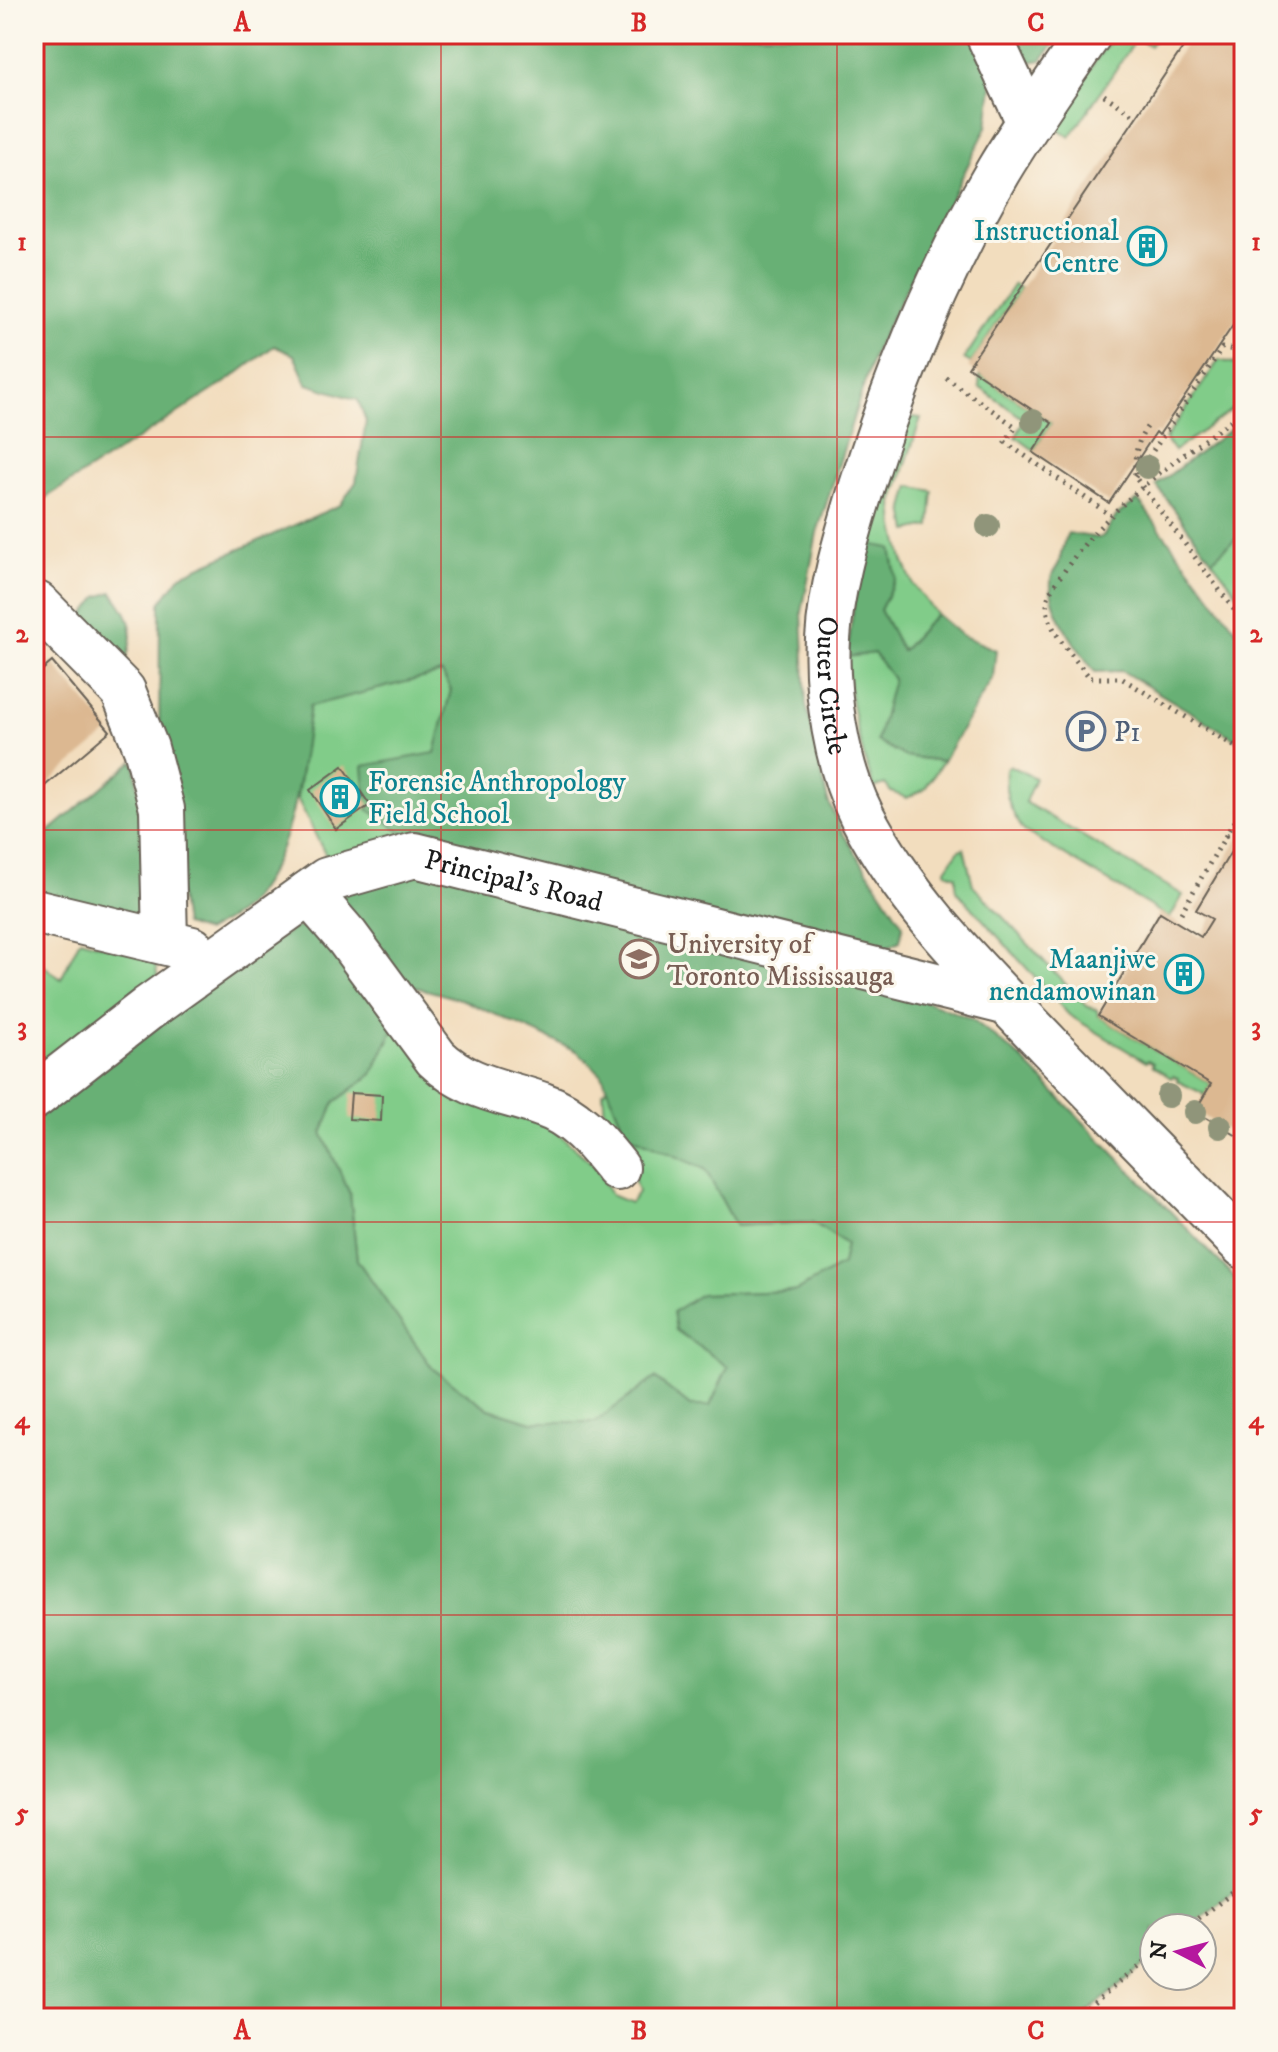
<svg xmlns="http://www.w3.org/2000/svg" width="1278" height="2052" viewBox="0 0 1278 2052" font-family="'IM FELL DW Pica',serif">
<rect width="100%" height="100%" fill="#fbf7ec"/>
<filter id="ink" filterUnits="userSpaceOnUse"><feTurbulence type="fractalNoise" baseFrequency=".0125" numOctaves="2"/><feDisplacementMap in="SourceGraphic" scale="16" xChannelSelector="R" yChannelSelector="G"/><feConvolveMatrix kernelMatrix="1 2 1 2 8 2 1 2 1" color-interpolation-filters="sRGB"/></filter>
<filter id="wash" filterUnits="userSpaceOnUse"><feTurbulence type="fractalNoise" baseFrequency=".006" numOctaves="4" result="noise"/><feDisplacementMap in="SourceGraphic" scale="32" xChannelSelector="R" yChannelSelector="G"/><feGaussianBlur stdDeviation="1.8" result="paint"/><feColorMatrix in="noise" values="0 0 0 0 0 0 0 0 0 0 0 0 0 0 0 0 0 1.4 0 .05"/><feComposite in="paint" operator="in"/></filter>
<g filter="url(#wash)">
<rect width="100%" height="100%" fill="#f2ddbe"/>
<g fill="#81cc89" stroke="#4e7452" stroke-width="2">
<polygon points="1114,34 1158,34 1150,46 1137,38 1070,137 1054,126 1055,120"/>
<polygon points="1014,284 1020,289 971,363 964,359"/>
<polygon points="1219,360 1244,366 1244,401 1174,451 1165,439"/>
<polygon points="980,375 1052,423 1034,450 1016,437 1024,419 979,387"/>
<polygon points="913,417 921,418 893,503 895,527 903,560 913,584 936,614 902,651 880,610 896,578 891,549 868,544 905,422"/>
<polygon points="910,486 933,491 930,526 908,531 904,508"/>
<polygon points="1244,531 1244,602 1212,560"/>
<path d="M874 653 893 679 904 756 943 761 924 790 907 798 891 792 885 784 874 788C859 745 849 703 847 657Z"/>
<polygon points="442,673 451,690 435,754 364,766 367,809 413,839 331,866 297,798 310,705"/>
<path d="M1010 766 1035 778 1025 802 1183 895 1170 918 1024 831C1009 810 1004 794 1006 769Z"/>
<polygon points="964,848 973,885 1086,1006 1097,1010 1098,1016 1211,1084 1204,1097 1202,1093 1177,1081 1178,1078 1173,1076 1171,1078 1152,1065 1153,1063 1148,1060 1146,1062 1069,1015 956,890 956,876 946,872 946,869 959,850"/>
<polygon points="80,939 155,960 158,981 66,1044 34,1081 34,958 61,979"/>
<polygon points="397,1022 531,1110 595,1166 611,1195 630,1203 638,1192 628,1160 605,1115 603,1092 607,1087 626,1134 705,1169 736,1226 812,1222 846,1244 842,1265 796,1291 701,1294 676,1330 729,1367 710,1406 690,1406 655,1378 595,1423 532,1422 489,1409 433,1369 357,1260 350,1194 322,1133 335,1102 372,1074"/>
</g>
<g fill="#68b075" stroke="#426648" stroke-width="2">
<path d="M34 34H979L992 87 987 127 874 353 817 533 802 612 806 705 828 801 842 832 903 925 900 941 884 949 876 966 910 995 972 1019 1021 1058 1244 1287V1884L1188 1928H1154V1956L1081 2018H34V1094L296 927 328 933 397 1022 372 1074 335 1102 322 1133 350 1194 357 1260 433 1369 489 1409 532 1422H595L655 1378 690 1406H710L728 1367 676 1330 673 1312 701 1294 796 1291 842 1265 846 1244 812 1222 736 1226 705 1169 626 1134 602 1075 577 1051 463 1000 386 979 336 901 413 839 367 809 363 766 435 753 451 690 442 673 310 706C301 771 294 853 247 905 237 916 219 924 206 932L184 925 159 759 160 603 181 575 340 505 356 482 366 421 358 400 307 384 294 355 274 346 229 380 47 497 34 508Z"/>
<path d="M1008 34H1061L1042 60C1017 66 1016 54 1008 34Z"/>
<polygon points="1244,419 1244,531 1212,560 1156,485"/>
<path d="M1138 500 1244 640V744L1122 671 1095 672C1078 649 1048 611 1051 580 1051 573 1056 570 1059 563 1062 552 1062 543 1068 533L1099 538 1104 535 1117 515Z"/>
<polygon points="868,544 891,548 896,578 880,610 902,651 936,614 961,635 996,650 993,677 943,761 904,756 877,741 893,679 874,653 847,657 854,602"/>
<path d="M112 592C133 621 136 629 125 664L79 622 98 597Z"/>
<polygon points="133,761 135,765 151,893 140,912 122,916 34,891 34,844"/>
</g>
<g id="blocks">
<g fill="#dcb891">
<polygon points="1192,34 1244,34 1244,309 1159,435 1156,432 1109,503 1033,452 1052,423 968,367"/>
<polygon points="52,662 110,731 34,795 34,677"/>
<polygon points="343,766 370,805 336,829 310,790"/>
<polygon points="1244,830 1244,1140 1195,1111 1211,1084 1098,1016 1160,912 1201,937 1212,919 1196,910"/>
<polygon points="351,1093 382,1095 381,1121 349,1119"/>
</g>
</g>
</g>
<g filter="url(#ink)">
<use href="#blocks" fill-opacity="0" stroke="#676055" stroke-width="2"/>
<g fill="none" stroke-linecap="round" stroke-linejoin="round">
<g stroke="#676055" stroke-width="48">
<g id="minor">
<polyline points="988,34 1029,122"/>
<path id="s1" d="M1089 34C1058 79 1026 124 998 171 940 270 896 377 862 486 847 536 831 587 828 639 825 691 837 767 861 814 907 904 980 974 1049 1046 1114 1113 1179 1179 1244 1246"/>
<polyline points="37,604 123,691 146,748 162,809 165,942"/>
<path d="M309 893 347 937 436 1058C467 1088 504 1091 543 1105 576 1116 596 1142 617 1168"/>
<polyline points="34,911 192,949"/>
<path id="s2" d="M34 1097 147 1009 327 880 415 855 1008 1003"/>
</g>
</g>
<g stroke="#676055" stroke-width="5" stroke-dasharray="2 6" stroke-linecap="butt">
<polyline points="1104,95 1137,117"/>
<polyline points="1199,376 1202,379 1222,348 1244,351"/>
<polyline points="946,378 1016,427 1005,442 1110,515"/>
<path d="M1244 411C1178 459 1109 504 1063 573 1056 582 1047 593 1047 605 1047 631 1075 658 1090 678H1121L1244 752"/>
<path d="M1147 427C1136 443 1134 458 1135 477L1244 623"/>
<polyline points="1135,477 1202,379"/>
<polyline points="1226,835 1237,842"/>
<polyline points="1181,913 1244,804"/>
<polyline points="1186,1928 1244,1884"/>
<polyline points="1075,2018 1154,1954"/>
</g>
<use href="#minor" stroke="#fff" stroke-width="44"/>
</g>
<g fill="#90957a">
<circle cx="1033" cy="421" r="12"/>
<circle cx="1147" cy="467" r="12"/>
<circle cx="988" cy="526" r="12"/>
<circle cx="1168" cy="1096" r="12"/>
<circle cx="1195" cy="1112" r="12"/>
<circle cx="1220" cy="1127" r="12"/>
</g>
</g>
<path fill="none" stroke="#d62828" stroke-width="2" stroke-opacity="0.55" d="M441 34V2018M837 34V2018M34 437H1244M34 830H1244M34 1222H1244M34 1615H1244"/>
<defs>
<g id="building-ring" transform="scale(2)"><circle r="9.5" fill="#fbf7ec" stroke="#0f9aa8" stroke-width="1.5"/><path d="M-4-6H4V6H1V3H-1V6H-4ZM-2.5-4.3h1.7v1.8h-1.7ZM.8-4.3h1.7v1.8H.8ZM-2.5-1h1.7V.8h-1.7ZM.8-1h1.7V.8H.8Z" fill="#0f9aa8"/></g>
<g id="parking-ring" transform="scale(2)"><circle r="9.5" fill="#fbf7ec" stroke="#5c6f8a" stroke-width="1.5"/><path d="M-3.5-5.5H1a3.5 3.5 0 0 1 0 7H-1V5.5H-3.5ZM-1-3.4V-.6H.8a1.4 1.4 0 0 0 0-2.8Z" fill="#5c6f8a"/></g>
<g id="university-ring" transform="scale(2)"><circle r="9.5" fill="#fbf7ec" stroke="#8d6e63" stroke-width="1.5"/><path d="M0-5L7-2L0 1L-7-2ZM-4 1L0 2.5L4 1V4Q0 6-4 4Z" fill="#8d6e63"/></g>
</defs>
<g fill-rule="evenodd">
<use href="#building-ring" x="1147" y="246"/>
<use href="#parking-ring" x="1086" y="731"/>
<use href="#building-ring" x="340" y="797"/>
<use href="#university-ring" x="639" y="959"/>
<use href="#building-ring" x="1184" y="974"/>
</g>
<g text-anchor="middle" stroke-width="6" stroke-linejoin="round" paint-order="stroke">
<g font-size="28" fill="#0d838f" stroke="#fbf7ec" text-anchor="end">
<text x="1119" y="240">Instructional<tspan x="1119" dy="32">Centre</tspan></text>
<text x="368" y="791" text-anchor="start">Forensic Anthropology<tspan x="368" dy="32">Field School</tspan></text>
<text x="1156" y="968">Maanjiwe<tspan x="1156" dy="32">nendamowinan</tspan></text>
</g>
<g font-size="28" fill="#1c1c1c" stroke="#fbf7ec">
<text dy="10" stroke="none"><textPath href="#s1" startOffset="712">Outer Circle</textPath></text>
<text dy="10" stroke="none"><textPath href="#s2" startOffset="558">Principal's Road</textPath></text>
</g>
<g font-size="28" fill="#4e5e75" stroke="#fbf7ec" text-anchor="start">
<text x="1114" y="741">P1</text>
</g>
<g font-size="28" fill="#785e54" stroke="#fbf7ec" text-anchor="start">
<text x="667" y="953">University of<tspan x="667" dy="32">Toronto Mississauga</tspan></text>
</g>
</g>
<rect width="1278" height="2052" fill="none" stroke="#fbf7ec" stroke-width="88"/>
<g transform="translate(1178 1952) rotate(276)"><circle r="38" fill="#fbf7ec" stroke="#a29f99" stroke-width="2"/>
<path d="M0-6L14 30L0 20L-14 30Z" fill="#b5179e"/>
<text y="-12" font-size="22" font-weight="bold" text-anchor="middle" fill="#1c1c1c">N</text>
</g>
<rect x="44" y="44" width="1190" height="1964" fill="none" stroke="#d62828" stroke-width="3"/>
<g font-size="26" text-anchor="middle" font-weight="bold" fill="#d62828">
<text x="242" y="31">A</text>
<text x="639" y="31">B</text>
<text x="1036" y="31">C</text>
<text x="22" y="250">1</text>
<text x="1256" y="250">1</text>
<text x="22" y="642">2</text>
<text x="1256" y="642">2</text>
<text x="22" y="1035">3</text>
<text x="1256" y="1035">3</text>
<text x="22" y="1428">4</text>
<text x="1256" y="1428">4</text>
<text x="22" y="1821">5</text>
<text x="1256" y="1821">5</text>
<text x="242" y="2039">A</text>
<text x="639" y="2039">B</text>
<text x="1036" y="2039">C</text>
</g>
</svg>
